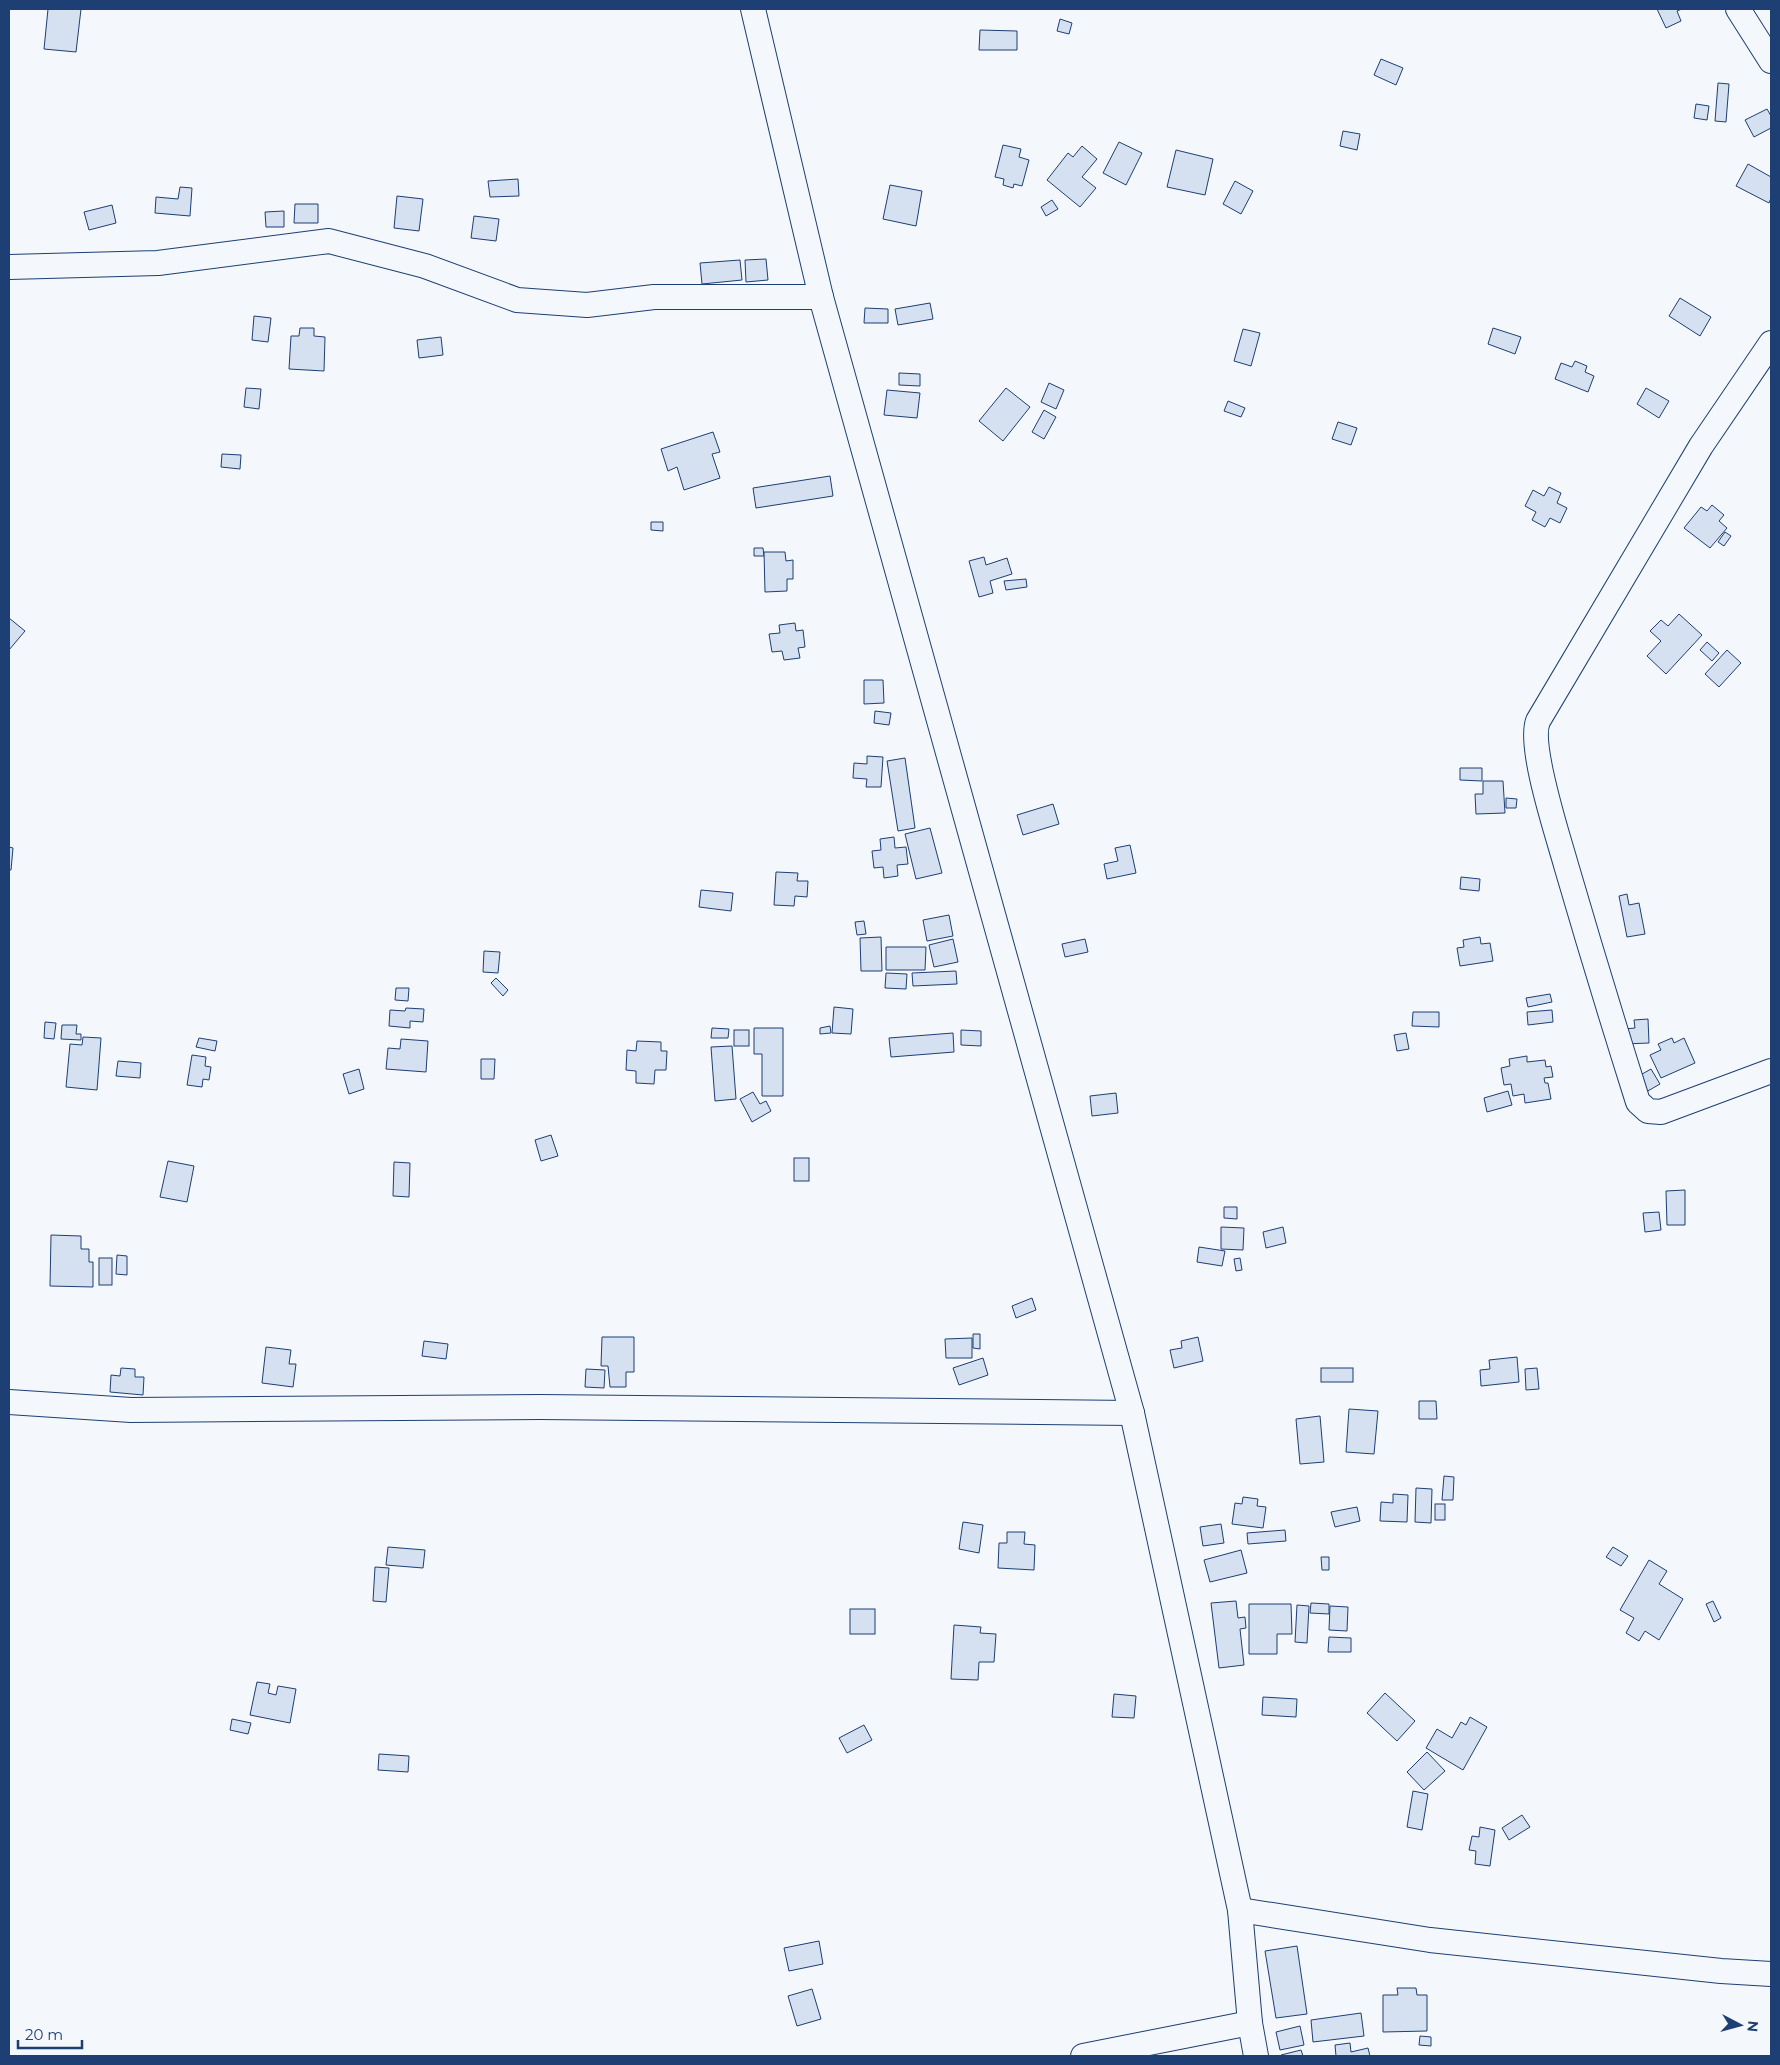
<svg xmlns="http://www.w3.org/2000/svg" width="1780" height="2065" viewBox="0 0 1780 2065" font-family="Montserrat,sans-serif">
<rect width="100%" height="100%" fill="#f4f7fb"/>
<g fill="#d5e0f0" stroke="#1d3f73">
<polygon points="48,9 81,9 76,52 44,49"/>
<polygon points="1657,9 1682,9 1677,11 1681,21 1666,28"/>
<polygon points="1060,19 1072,23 1069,34 1057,31"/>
<polygon points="980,30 1017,31 1017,50 979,50"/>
<polygon points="1381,59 1403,68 1396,85 1374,75"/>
<polygon points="1718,83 1729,84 1726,122 1715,121"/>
<polygon points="1696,104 1709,106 1707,120 1694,118"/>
<polygon points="1767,109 1771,116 1771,128 1754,137 1745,120"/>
<polygon points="1343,131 1360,134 1357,150 1340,146"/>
<polygon points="1119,142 1142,153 1126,185 1103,173"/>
<polygon points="1003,145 1021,149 1019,157 1029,160 1022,186 1014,184 1013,188 1003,185 1004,179 995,177"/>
<polygon points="1082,146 1097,159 1082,177 1096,188 1080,207 1047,180 1068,153 1073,157"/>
<polygon points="1176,150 1213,159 1205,195 1167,187"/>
<polygon points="1748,164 1771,177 1771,198 1769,203 1736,186"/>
<polygon points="518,179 519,196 490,197 488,181"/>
<polygon points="1235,181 1253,191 1241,214 1223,204"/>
<polygon points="890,185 922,191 916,226 883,219"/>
<polygon points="180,187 192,188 190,216 155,213 156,197 178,199"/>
<polygon points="397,196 423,199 419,231 394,228"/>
<polygon points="1052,200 1058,209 1046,216 1041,207"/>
<polygon points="295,204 318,204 318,223 294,223"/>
<polygon points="112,205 116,223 89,230 84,212"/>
<polygon points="284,211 284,227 266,227 265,212"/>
<polygon points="474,216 499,219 496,241 471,238"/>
<polygon points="766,259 768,280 746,282 745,260"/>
<polygon points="740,260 742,280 702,284 700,263"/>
<polygon points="1680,298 1711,317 1700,336 1669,316"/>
<polygon points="930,303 933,319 898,325 895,309"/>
<polygon points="865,308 888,309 888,323 864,323"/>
<polygon points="254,316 271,318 268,342 252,340"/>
<polygon points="300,328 314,328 314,336 325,337 324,371 289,369 291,336 299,336"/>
<polygon points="1493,328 1521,337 1515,354 1488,344"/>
<polygon points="1243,329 1260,333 1251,366 1234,361"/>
<polygon points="441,337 443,355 419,358 417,340"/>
<polygon points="1575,361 1587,366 1585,372 1594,376 1588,392 1555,379 1561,363 1572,367"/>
<polygon points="899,373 920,374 920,386 899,385"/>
<polygon points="1049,383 1064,390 1056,409 1041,402"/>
<polygon points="246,388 261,389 259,409 244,407"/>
<polygon points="1006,388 1030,407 1003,441 979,421"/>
<polygon points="1646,388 1669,401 1659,418 1637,404"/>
<polygon points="887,390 920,393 917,418 884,415"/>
<polygon points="1228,401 1245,408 1241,417 1224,411"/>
<polygon points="1044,410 1056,417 1044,439 1032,432"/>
<polygon points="1338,422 1357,428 1351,445 1332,439"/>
<polygon points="713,432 720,452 712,454 720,478 684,490 677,467 668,471 661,449"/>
<polygon points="222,454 241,455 240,469 221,467"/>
<polygon points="830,476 833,496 756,508 753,488"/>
<polygon points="1549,487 1561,493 1557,503 1567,508 1560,523 1550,518 1545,527 1532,520 1536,512 1525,506 1533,490 1544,496"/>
<polygon points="1712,505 1724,515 1719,521 1727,528 1710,548 1684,528 1701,507 1707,511"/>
<polygon points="651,522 663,522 663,531 651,530"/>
<polygon points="1725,532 1731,536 1724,546 1718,542"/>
<polygon points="754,548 763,548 764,556 754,556"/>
<polygon points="764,552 785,552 786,561 793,560 793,579 787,579 787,591 765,592"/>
<polygon points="984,557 986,565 1007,558 1012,574 990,581 993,593 979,597 969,561"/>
<polygon points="1026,579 1027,587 1006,590 1004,581"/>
<polygon points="1679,614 1702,635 1666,674 1647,656 1661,641 1650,631 1661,620 1668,626"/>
<polygon points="9,618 25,631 9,650"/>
<polygon points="795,623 796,631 803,630 805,647 798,648 800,658 784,660 782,651 772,652 769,634 780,633 779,625"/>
<polygon points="1707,642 1719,653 1712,661 1700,650"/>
<polygon points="1727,650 1741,663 1719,687 1705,674"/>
<polygon points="864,680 883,680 884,703 864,704"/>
<polygon points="875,711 891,713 889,725 874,723"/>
<polygon points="867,756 883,757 881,787 866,787 867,779 853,778 854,763 867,764"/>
<polygon points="905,758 915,828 898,831 887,761"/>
<polygon points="1460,768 1482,768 1482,781 1460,780"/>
<polygon points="1483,781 1503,781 1505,813 1476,814 1475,794 1483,794"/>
<polygon points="1506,798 1517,799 1516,808 1506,808"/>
<polygon points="1053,804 1059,824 1023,835 1017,815"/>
<polygon points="930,828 942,873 916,879 905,834"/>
<polygon points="894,837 895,848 906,847 908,864 897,865 898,876 884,878 883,867 874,868 872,851 881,850 880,839"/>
<polygon points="1130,845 1136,873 1107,879 1104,864 1118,861 1115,848"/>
<polygon points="9,847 13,848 11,870 9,870"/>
<polygon points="776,872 798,873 797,881 808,881 807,897 795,896 794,906 774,905"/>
<polygon points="1461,877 1480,879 1479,891 1460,889"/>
<polygon points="701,890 733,893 731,911 699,907"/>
<polygon points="1627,894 1629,905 1639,903 1645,934 1627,937 1619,896"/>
<polygon points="949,915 953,936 927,941 923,920"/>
<polygon points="864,921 866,934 857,935 855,922"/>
<polygon points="881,937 882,971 861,971 860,938"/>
<polygon points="1480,937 1481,944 1490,943 1493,961 1460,966 1457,948 1464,947 1463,940"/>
<polygon points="953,939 958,962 934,967 929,945"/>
<polygon points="1085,939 1088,952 1065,957 1062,944"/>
<polygon points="886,947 926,947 925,970 886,970"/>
<polygon points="484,951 500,952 498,973 483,972"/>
<polygon points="956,971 957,984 913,986 912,973"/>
<polygon points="886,973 907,974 906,989 885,988"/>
<polygon points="496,978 508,990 503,996 491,983"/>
<polygon points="396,988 409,988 408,1001 395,1000"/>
<polygon points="1550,994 1552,1002 1528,1007 1526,998"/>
<polygon points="834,1007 853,1009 851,1034 832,1033"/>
<polygon points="406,1008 424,1009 423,1022 410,1021 410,1028 389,1026 390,1010 405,1011"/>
<polygon points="1552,1010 1553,1022 1528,1025 1527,1012"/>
<polygon points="1413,1012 1439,1012 1439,1027 1412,1026"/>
<polygon points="1648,1019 1649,1043 1624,1044 1624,1029 1635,1028 1634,1020"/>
<polygon points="45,1022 56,1023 54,1039 44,1038"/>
<polygon points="62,1025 77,1025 76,1034 81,1034 81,1040 61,1039"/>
<polygon points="830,1026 831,1033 820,1034 820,1028"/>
<polygon points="712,1028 729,1029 728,1038 711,1038"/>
<polygon points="754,1028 783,1028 783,1096 762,1096 762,1054 754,1054"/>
<rect x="734" y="1030" width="15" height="16"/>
<polygon points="961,1030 981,1031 981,1046 961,1045"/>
<polygon points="953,1033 954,1052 891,1057 889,1038"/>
<polygon points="1406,1033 1409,1049 1397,1051 1394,1035"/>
<polygon points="83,1037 101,1038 97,1090 66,1087 70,1044 82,1045"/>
<polygon points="199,1038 217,1041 215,1051 196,1047"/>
<polygon points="1672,1038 1674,1043 1684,1038 1695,1063 1661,1078 1650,1055 1661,1050 1658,1044"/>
<polygon points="401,1039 428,1041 426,1072 386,1069 388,1048 400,1049"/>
<polygon points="637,1041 661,1042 661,1051 667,1051 666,1070 655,1070 654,1084 636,1083 636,1071 626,1070 627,1050 636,1051"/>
<polygon points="732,1046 736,1099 715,1101 711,1047"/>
<polygon points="192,1055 206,1057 205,1066 211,1067 209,1080 203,1079 202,1087 187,1085"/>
<polygon points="1527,1056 1527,1062 1545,1060 1546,1067 1551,1066 1553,1077 1544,1078 1545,1083 1548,1083 1551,1099 1525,1103 1524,1094 1513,1096 1511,1084 1504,1085 1501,1068 1510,1066 1509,1059"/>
<polygon points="481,1059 495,1059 494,1079 481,1079"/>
<polygon points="118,1061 141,1063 140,1078 116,1076"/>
<polygon points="359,1069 364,1089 349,1094 343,1074"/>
<polygon points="1651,1069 1660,1084 1646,1092 1637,1077"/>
<polygon points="1508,1091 1512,1105 1487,1112 1484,1098"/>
<polygon points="753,1092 760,1104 766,1101 771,1111 752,1122 740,1099"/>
<polygon points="1116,1093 1118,1113 1092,1116 1090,1096"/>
<polygon points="551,1135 558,1156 541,1161 535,1140"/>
<rect x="794" y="1158" width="15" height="23"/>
<polygon points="168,1161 194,1166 187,1202 160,1197"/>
<polygon points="394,1162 410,1163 409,1197 393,1196"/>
<polygon points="1685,1190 1685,1225 1667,1225 1666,1191"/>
<polygon points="1224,1207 1237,1207 1237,1219 1224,1218"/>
<polygon points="1659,1212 1661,1230 1645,1232 1643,1213"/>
<polygon points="1221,1227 1244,1228 1243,1250 1221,1249"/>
<polygon points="1283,1227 1286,1243 1266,1248 1263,1232"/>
<polygon points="51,1235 81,1236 81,1249 89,1249 89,1262 93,1262 93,1287 50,1286"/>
<polygon points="1199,1247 1225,1251 1222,1266 1197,1262"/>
<polygon points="117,1255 127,1256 127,1275 116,1274"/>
<rect x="99" y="1258" width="13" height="27"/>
<polygon points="1240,1258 1242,1270 1236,1271 1234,1259"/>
<polygon points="1032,1298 1036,1310 1016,1318 1012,1306"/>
<polygon points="973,1334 980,1334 980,1349 973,1348"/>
<polygon points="602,1337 634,1337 634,1372 626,1372 626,1387 610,1387 608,1366 601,1366"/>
<polygon points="1198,1337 1203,1361 1174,1368 1170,1350 1182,1348 1181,1341"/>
<polygon points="972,1338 972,1358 946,1358 945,1339"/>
<polygon points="424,1341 448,1344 446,1359 422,1356"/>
<polygon points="266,1347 291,1350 289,1364 296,1364 293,1387 262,1383"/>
<polygon points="1517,1357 1519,1382 1481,1386 1480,1370 1490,1369 1489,1360"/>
<polygon points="983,1358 988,1375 959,1385 953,1368"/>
<polygon points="121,1368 135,1369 135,1377 144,1377 143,1395 110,1392 111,1375 120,1376"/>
<rect x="1321" y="1368" width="32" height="14"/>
<polygon points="1537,1368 1539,1389 1526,1390 1525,1369"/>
<polygon points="586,1369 605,1370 604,1388 585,1387"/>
<polygon points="1419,1401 1436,1401 1437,1419 1419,1419"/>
<polygon points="1349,1409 1378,1411 1374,1454 1346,1452"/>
<polygon points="1320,1416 1324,1462 1300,1464 1296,1419"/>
<polygon points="1444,1476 1454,1477 1453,1500 1442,1500"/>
<polygon points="1416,1488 1432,1489 1431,1523 1415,1522"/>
<polygon points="1393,1494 1408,1495 1407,1522 1380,1521 1381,1502 1393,1503"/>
<polygon points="1243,1497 1258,1499 1257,1506 1266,1507 1263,1528 1232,1524 1235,1503 1242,1504"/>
<rect x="1435" y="1504" width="10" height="16"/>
<polygon points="1357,1507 1360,1521 1335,1527 1331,1512"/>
<polygon points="963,1522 983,1525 979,1553 959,1549"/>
<polygon points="1221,1524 1224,1543 1203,1546 1200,1527"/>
<polygon points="1285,1530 1286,1541 1248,1544 1247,1533"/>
<polygon points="1007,1532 1025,1532 1024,1544 1035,1545 1034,1570 998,1568 999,1543 1007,1543"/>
<polygon points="388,1547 425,1550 423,1568 386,1565"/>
<polygon points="1613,1547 1628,1556 1621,1566 1606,1557"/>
<polygon points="1241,1550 1247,1573 1210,1582 1204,1560"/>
<polygon points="1321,1557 1329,1557 1329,1570 1322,1570"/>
<polygon points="1649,1560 1667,1571 1659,1584 1683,1599 1659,1640 1645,1631 1639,1641 1626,1633 1634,1618 1620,1610"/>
<polygon points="375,1567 389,1568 386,1602 373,1601"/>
<polygon points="1236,1601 1238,1618 1245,1617 1246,1628 1240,1629 1244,1665 1219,1668 1211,1603"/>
<polygon points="1713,1601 1721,1618 1714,1622 1706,1604"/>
<polygon points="1311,1603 1329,1604 1329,1614 1310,1613"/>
<polygon points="1249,1604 1291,1604 1292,1634 1277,1634 1277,1654 1249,1654"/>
<polygon points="1297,1605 1309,1606 1307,1643 1295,1642"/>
<polygon points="1330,1606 1348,1607 1347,1631 1329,1630"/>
<rect x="850" y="1609" width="25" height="25"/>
<polygon points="954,1625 981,1627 980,1633 996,1634 994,1662 979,1662 978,1680 951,1679"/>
<polygon points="1329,1637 1351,1638 1351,1652 1328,1652"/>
<polygon points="257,1682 270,1684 268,1693 276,1695 278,1686 296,1689 290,1723 250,1715"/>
<polygon points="1385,1693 1415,1721 1397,1741 1367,1713"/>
<polygon points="1114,1694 1136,1696 1134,1718 1112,1717"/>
<polygon points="1263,1697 1297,1699 1296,1717 1262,1715"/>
<polygon points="1470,1717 1487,1727 1463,1770 1426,1748 1437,1729 1452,1738 1461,1722 1466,1725"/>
<polygon points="232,1719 251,1723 248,1734 230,1730"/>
<polygon points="864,1725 872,1740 847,1753 839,1738"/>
<polygon points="1427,1752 1445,1771 1424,1790 1407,1772"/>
<polygon points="379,1754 409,1756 408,1772 378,1770"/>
<polygon points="1413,1791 1428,1794 1422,1830 1407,1827"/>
<polygon points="1522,1815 1530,1827 1509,1840 1502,1828"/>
<polygon points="1480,1827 1495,1830 1490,1866 1475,1864 1476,1851 1469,1850 1472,1836 1479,1837"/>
<polygon points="819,1941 823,1964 789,1971 784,1948"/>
<polygon points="1297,1946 1307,2014 1276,2018 1265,1951"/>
<polygon points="1397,1988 1416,1988 1417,1995 1427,1995 1427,2031 1383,2032 1383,1995 1398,1995"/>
<polygon points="812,1989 821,2019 797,2026 788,1996"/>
<polygon points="1361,2013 1364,2036 1313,2042 1311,2020"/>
<polygon points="1300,2026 1304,2045 1280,2050 1276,2032"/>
<polygon points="1420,2036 1431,2037 1431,2046 1419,2045"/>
<polygon points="1350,2043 1351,2052 1368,2048 1370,2056 1336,2056 1335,2045"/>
<polygon points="1301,2050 1303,2056 1281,2056 1281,2055"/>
</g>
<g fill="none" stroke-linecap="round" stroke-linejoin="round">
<g stroke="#1d3f73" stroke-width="26">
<g id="minor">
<polyline points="753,9 821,297 1132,1413 1240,1910 1250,2023 1256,2056"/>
<polyline points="1738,9 1771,61"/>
<polyline points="9,267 158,263 329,241 425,266 517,300 587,305 654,297 821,297"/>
<path d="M1771 343 1701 446 1538 721C1528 746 1558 836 1566 865 1589 944 1613 1023 1638 1102L1648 1111 1661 1112 1771 1071"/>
<polyline points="9,1402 131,1410 540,1407 1132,1413"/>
<polyline points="1240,1910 1430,1940 1721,1971 1771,1974"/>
<polyline points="1083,2056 1250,2023"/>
</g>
</g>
<use href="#minor" stroke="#f4f7fb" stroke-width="24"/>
</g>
<rect width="1780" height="2065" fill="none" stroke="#1d3f73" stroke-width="20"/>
<g transform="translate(1740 2025) rotate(96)" stroke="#f4f7fb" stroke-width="4" paint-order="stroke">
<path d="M0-4L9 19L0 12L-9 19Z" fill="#1d3f73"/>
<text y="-8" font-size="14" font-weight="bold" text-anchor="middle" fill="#1d3f73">N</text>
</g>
<path d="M18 2040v8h64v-8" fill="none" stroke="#1d3f73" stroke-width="2.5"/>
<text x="25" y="2040" font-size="15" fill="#1d3f73" stroke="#f4f7fb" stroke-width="4" paint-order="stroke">20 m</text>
</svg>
